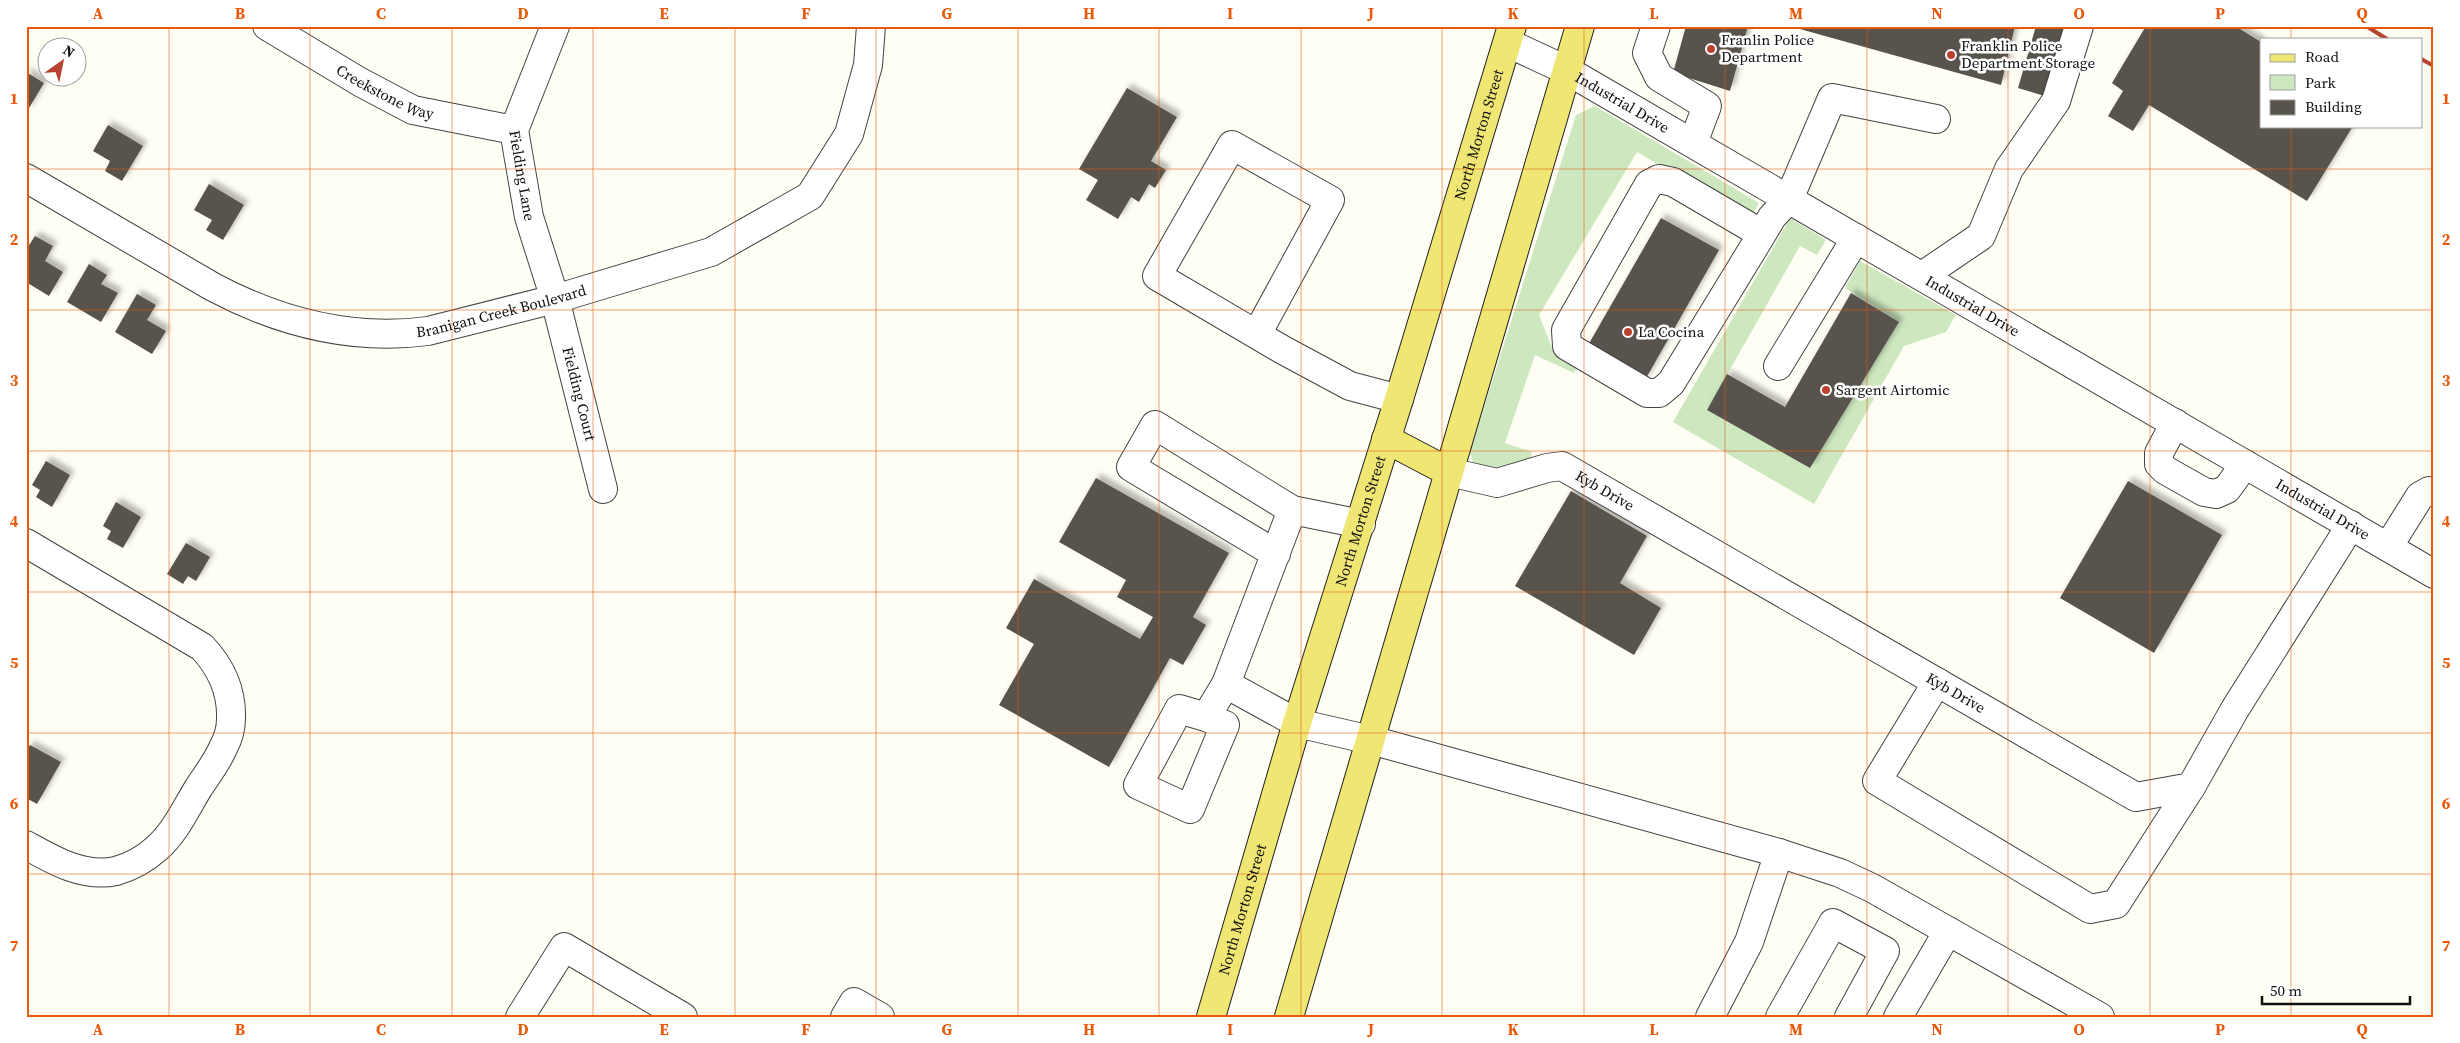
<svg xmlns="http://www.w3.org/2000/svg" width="2460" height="1043" viewBox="0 0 2460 1043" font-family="'Source Serif 4',serif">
<defs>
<filter id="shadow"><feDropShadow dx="4.5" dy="-4.5" stdDeviation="2.5" flood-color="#0004"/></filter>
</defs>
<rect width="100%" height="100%" fill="#fefef4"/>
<g fill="#cde7bf">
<polygon points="1595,106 1759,203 1750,218 1637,152 1539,315 1552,348 1579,363 1574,373 1535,355 1505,443 1532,452 1529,462 1494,478 1475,471 1470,452 1576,115"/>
<polygon points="1790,218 1826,240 1817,255 1800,246 1707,410 1810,467 1899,322 1845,288 1860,261 1956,315 1946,332 1904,346 1814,504 1673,422"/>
</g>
<g fill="#58534d" filter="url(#shadow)">
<polygon points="1686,26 1748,26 1730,91 1673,73"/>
<polygon points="1789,26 2015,26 2001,85"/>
<polygon points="2036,26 2072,26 2051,98 2018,88"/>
<polygon points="2146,26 2235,26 2261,42 2261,126 2353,126 2307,201 2149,105 2133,131 2108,116 2123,91 2112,83"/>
<polygon points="26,72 44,83 26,113"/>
<polygon points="1127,88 1177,117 1151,161 1166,170 1155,188 1149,184 1139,202 1131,197 1118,219 1086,200 1098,180 1079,169"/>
<polygon points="108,125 143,146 122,181 105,171 110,161 93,151"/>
<polygon points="209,184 244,205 223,240 206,230 212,220 194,210"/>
<polygon points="1661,218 1719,250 1645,380 1587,347"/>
<polygon points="35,236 53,246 45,261 63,272 49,296 26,282 26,250"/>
<polygon points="89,264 107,275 101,284 118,293 101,322 67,302"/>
<polygon points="1851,293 1899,322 1810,468 1707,410 1727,374 1785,407"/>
<polygon points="137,294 156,305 147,320 166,331 152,354 115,332"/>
<polygon points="46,461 70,475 52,507 36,497 40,490 32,485"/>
<polygon points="1096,478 1229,553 1193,617 1206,625 1183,665 1170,658 1109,767 999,705 1034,644 1006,628 1034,579 1140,639 1153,617 1117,597 1126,580 1059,542"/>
<polygon points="2128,481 2222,535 2154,653 2060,598"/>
<polygon points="1571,491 1647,536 1620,583 1661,608 1634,655 1515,586"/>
<polygon points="116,502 141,517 123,548 107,539 111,531 103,526"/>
<polygon points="186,543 210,557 196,581 188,576 183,584 167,574"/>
<polygon points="30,745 61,762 37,804 26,798 26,751"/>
</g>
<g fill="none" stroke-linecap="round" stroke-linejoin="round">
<g stroke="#434343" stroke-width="30">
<g id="minor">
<path id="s1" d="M267 26 360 82 413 110 514 130"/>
<path id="s2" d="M555 26 514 130 529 217 555 299 603 489"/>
<polyline points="1656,26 1647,53 1659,77 1707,106 1693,143"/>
<path id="s3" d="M1508 43 1566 70 2434 574"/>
<path id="s4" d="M26 178 213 287C279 322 352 341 428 331L555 299 711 252 810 196 849 134 868 65 871 26"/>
<polyline points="1762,234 1673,182 1659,179 1649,184 1566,330 1567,346 1647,393 1659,393 1671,383 1762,234 1772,217 1789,199 1832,98 1936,119"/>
<polyline points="1922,276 1981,236 2009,169 2056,101 2079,26"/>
<polyline points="1257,334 1330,200 1232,145 1157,276 1283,350 1350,386 1399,399"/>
<polyline points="1778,366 1856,238"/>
<polyline points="2175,423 2159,453 2159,464 2165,470 2204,492 2216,494 2227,489 2245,464"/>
<path id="s5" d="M1449 472 1497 483 1547 468 1562 466 2136 797 2191 787 2235 709 2351 525"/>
<polyline points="1292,510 1361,524"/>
<path d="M26 543 202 647C221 667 232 690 231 719 231 729 228 739 223 748 217 762 207 775 199 787 186 808 175 833 156 849 145 859 130 867 116 871 83 878 53 860 26 845"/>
<polyline points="2388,547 2420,496 2429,491 2434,492"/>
<polyline points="1276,554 1131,467 1155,425 1292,510 1226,684 1297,723 1371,740 1779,853 1840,873 1872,888 2100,1017"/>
<polyline points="1937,682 1877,781 2090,909 2116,904 2191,787"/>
<polyline points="1206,717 1225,725 1190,809 1138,785 1179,709 1206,717 1226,684"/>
<polyline points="520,1017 564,947 683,1017"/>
<polyline points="845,1017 854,1002 880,1017"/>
<polyline points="1710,1017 1749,942 1779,853"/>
<polyline points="1780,1017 1833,923 1885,951 1849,1017"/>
<polyline points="1898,1017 1948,931"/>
</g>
</g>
<g stroke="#212121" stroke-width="30">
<g id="major">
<polyline points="1386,439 1449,472"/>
<path id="s6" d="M1211 1017 1297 723 1399 399 1512 26"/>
<polyline points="1289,1017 1580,26"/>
</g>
</g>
<use href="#minor" stroke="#fff" stroke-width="28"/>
<use href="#major" stroke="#efe673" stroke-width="28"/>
<g stroke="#b84130" stroke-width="4">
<polyline points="2366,26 2387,39"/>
<polyline points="2421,59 2434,66"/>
</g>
</g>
<path fill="none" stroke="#e8590c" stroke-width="1" stroke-opacity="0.55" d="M169 26V1017M310 26V1017M452 26V1017M593 26V1017M735 26V1017M876 26V1017M1018 26V1017M1159 26V1017M1301 26V1017M1442 26V1017M1584 26V1017M1725 26V1017M1867 26V1017M2008 26V1017M2150 26V1017M2291 26V39M2291 126V1017M26 169H2434M26 310H2434M26 451H2434M26 592H2434M26 733H2434M26 874H2434"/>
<g fill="#b84130" stroke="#fff" stroke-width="2">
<circle cx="1711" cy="49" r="5"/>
<circle cx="1951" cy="55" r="5"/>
<circle cx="1628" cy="332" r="5"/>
<circle cx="1826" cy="390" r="5"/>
</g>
<g text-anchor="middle" stroke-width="5" stroke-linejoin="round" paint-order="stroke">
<g font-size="15" fill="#101010" stroke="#fff" text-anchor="start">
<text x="1721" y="45">Franlin Police<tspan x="1721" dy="17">Department</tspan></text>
<text x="1961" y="51">Franklin Police<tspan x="1961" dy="17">Department Storage</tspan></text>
<text x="1638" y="337">La Cocina</text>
<text x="1836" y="395">Sargent Airtomic</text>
</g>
<g font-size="15" fill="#101010" stroke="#fff">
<text dy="5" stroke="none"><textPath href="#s1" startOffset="136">Creekstone Way</textPath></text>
<text dy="5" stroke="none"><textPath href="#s3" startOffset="129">Industrial Drive</textPath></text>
<text dy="5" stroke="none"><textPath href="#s6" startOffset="922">North Morton Street</textPath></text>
<text dy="5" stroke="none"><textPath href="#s2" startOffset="158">Fielding Lane</textPath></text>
<text dy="5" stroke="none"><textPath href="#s3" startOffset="534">Industrial Drive</textPath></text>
<text dy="5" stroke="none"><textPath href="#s4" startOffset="515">Branigan Creek Boulevard</textPath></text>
<text dy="5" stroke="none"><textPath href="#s2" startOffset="384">Fielding Court</textPath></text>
<text dy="5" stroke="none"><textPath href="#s5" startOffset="166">Kyb Drive</textPath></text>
<text dy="5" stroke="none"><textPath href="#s3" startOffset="939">Industrial Drive</textPath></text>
<text dy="5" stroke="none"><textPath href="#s6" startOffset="518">North Morton Street</textPath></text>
<text dy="5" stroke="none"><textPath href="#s5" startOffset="571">Kyb Drive</textPath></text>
<text dy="5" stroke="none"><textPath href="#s6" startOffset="112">North Morton Street</textPath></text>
</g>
</g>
<rect width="2460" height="1043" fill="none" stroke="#ffffff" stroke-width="55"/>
<rect x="2260" y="38" width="162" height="90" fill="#ffffff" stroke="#9f9f9f"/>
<rect x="2270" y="54" width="25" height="8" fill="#efe673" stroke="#9f9f9f"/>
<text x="2305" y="62" font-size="15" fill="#101010">Road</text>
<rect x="2270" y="75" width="25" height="15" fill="#cde7bf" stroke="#9f9f9f"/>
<text x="2305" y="88" font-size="15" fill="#101010">Park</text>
<rect x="2270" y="100" width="25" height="15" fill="#58534d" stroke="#9f9f9f"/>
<text x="2305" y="112" font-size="15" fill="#101010">Building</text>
<g transform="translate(62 62) rotate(33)"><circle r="24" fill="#ffffff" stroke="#9f9f9f"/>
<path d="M0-4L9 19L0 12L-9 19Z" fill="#b84130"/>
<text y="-8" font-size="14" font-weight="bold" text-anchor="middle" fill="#101010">N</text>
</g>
<path d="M2262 996v8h148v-8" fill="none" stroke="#101010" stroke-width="2.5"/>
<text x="2270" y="996" font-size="15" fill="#101010" stroke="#ffffff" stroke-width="4" paint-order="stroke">50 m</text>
<rect x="28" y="28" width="2404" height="988" fill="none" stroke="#e8590c" stroke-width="2"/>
<g font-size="16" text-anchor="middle" font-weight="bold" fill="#e8590c">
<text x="98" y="19">A</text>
<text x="240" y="19">B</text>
<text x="381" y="19">C</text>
<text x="523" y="19">D</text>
<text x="664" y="19">E</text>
<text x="806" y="19">F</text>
<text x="947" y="19">G</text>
<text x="1089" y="19">H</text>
<text x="1230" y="19">I</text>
<text x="1371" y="19">J</text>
<text x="1513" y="19">K</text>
<text x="1654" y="19">L</text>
<text x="1796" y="19">M</text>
<text x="1937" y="19">N</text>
<text x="2079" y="19">O</text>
<text x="2220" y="19">P</text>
<text x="2362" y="19">Q</text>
<text x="14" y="104">1</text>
<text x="2446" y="104">1</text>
<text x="14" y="245">2</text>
<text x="2446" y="245">2</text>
<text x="14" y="386">3</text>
<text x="2446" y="386">3</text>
<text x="14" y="527">4</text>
<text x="2446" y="527">4</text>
<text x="14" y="668">5</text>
<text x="2446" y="668">5</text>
<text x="14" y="809">6</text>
<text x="2446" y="809">6</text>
<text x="14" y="951">7</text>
<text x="2446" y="951">7</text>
<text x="98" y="1035">A</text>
<text x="240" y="1035">B</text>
<text x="381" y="1035">C</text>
<text x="523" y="1035">D</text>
<text x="664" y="1035">E</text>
<text x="806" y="1035">F</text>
<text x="947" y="1035">G</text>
<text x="1089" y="1035">H</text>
<text x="1230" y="1035">I</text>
<text x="1371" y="1035">J</text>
<text x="1513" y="1035">K</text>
<text x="1654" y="1035">L</text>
<text x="1796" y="1035">M</text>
<text x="1937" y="1035">N</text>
<text x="2079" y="1035">O</text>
<text x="2220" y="1035">P</text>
<text x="2362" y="1035">Q</text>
</g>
</svg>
